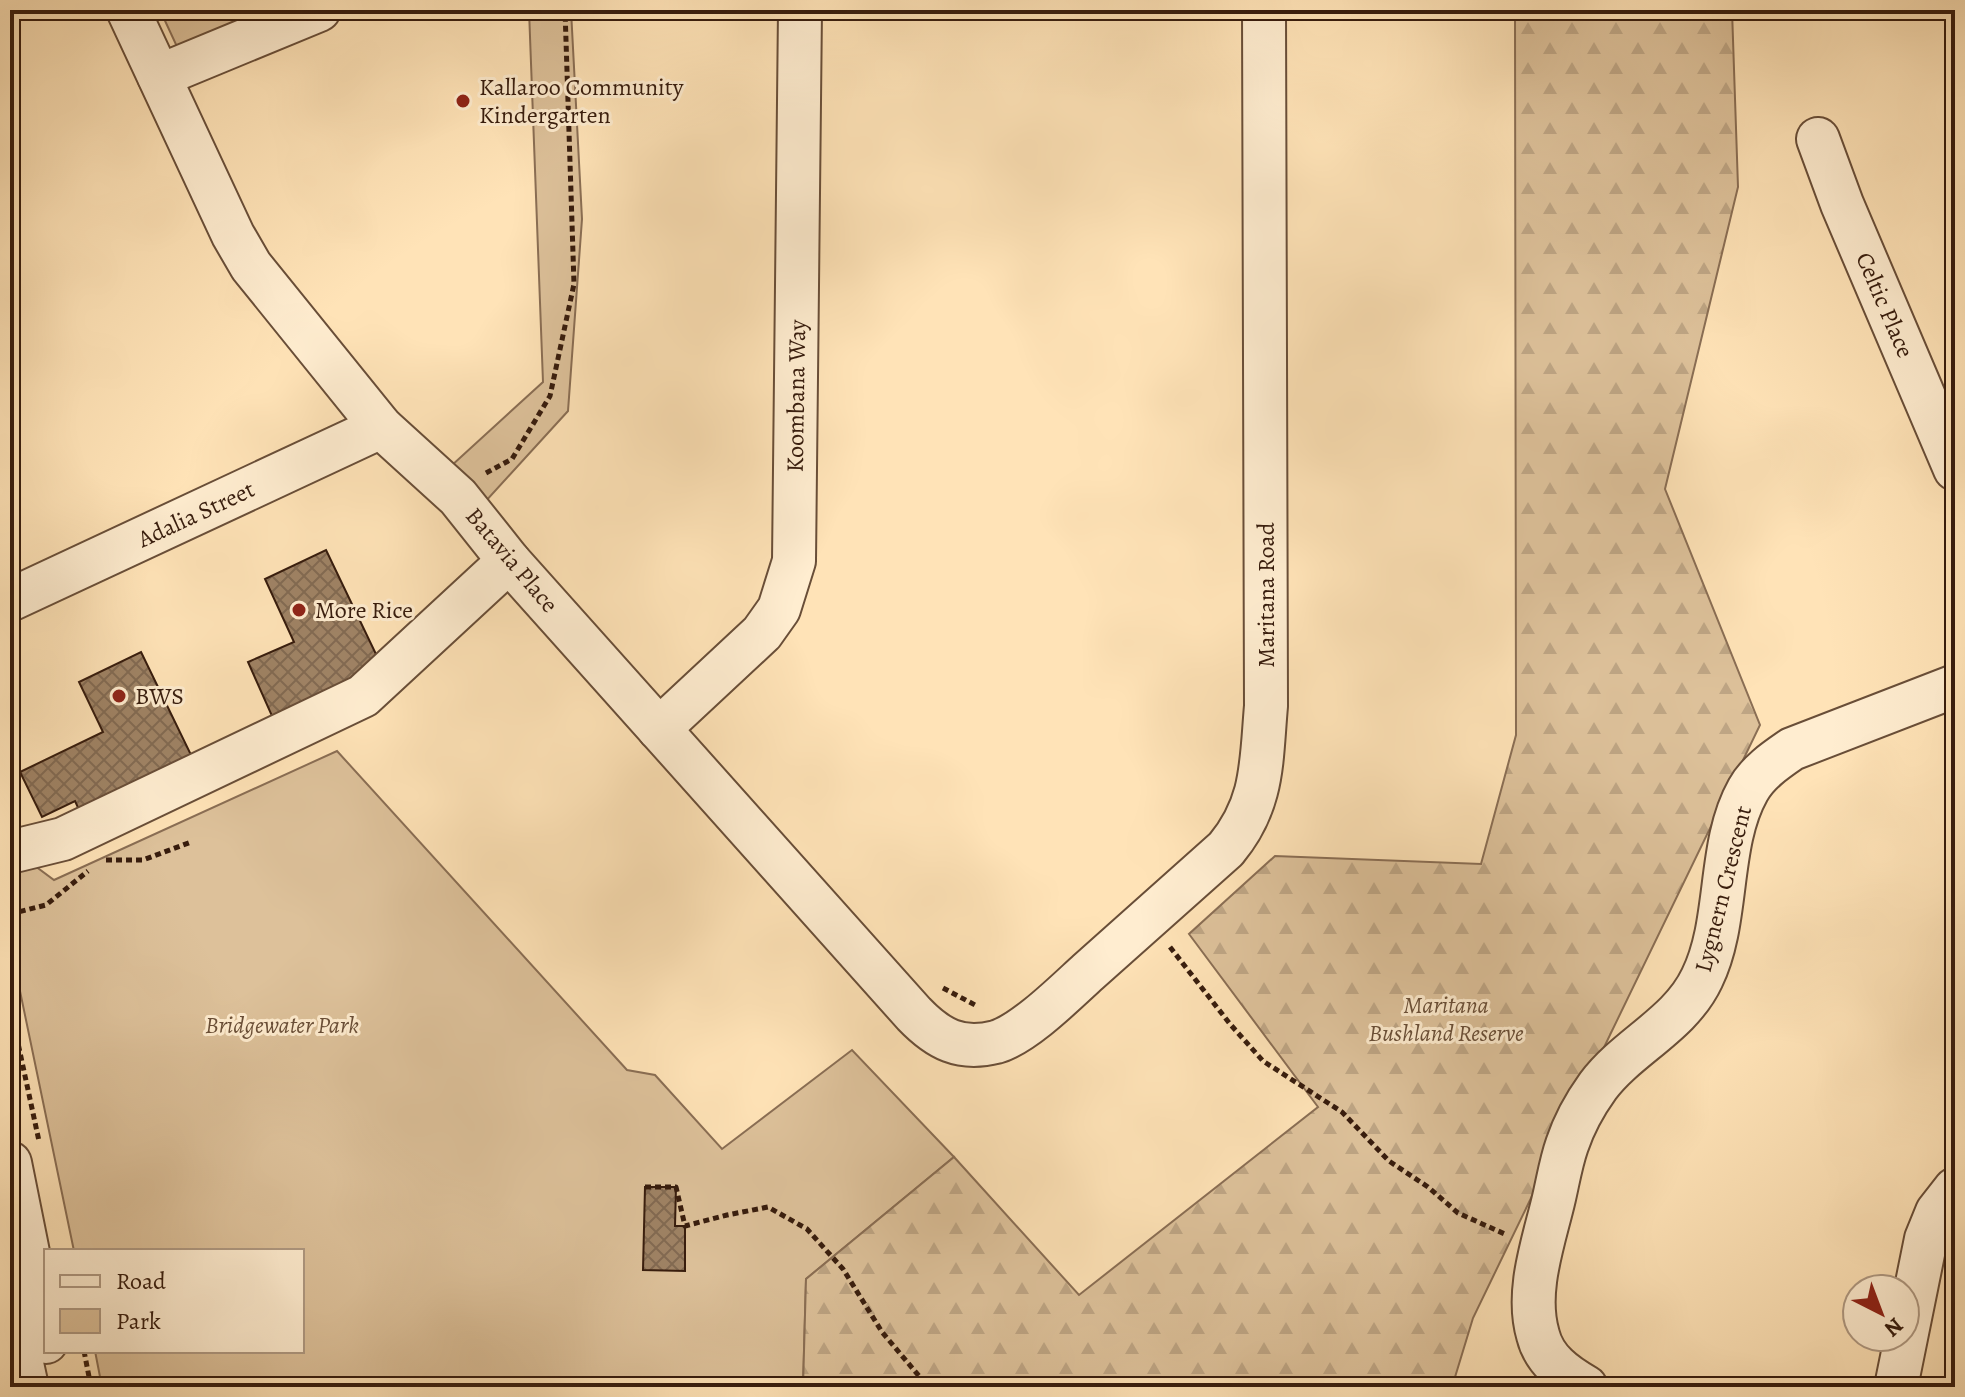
<svg xmlns="http://www.w3.org/2000/svg" width="1965" height="1397" viewBox="0 0 1965 1397" font-family="Alegreya,serif">
<defs>
<pattern id="forest-firs" width="22" height="20" patternUnits="userSpaceOnUse" patternTransform="scale(2)"><rect width="22" height="20" fill="#ddc19a"/><path d="M5 1l3.5 6h-7zM16 11l3.5 6h-7z" fill="#bea584"/></pattern>
<pattern id="building-cross-hatch" width="8" height="8" patternUnits="userSpaceOnUse" patternTransform="scale(2)"><rect width="8" height="8" fill="#9f8365"/><path d="M0 0l8 8M0 8l8-8" fill="none" stroke="#826a52"/></pattern>
</defs>
<rect width="100%" height="100%" fill="#ffe3b7"/>
<filter id="stains"><feTurbulence type="fractalNoise" baseFrequency=".0025" numOctaves="4"/><feColorMatrix values="0 0 0 0 .2 0 0 0 0 .09 0 0 0 0 .02 0 0 0 .5 -.17"/></filter>
<radialGradient id="worn" r=".72"><stop offset=".6" stop-color="#630" stop-opacity="0"/><stop offset="1" stop-color="#630" stop-opacity=".3"/></radialGradient>
<g fill="#ddc19a" stroke="#8a6e54" stroke-width="2">
<polygon points="160,10 269,10 179,51"/>
<polygon points="529,10 571,10 582,219 568,411 474,514 439,477 543,382"/>
<polygon points="337,751 627,1070 655,1075 722,1149 852,1050 954,1157 806,1279 803,1387 102,1387 95,1351 302,1351 302,1251 74,1251 10,943 10,863 31,863 54,880"/>
</g>
<polygon fill="url(#forest-firs)" stroke="#8a6e54" stroke-width="2" points="1515,10 1732,10 1738,187 1665,489 1760,725 1473,1318 1452,1387 803,1387 806,1279 954,1157 1079,1295 1318,1107 1189,934 1275,856 1481,864 1516,735"/>
<g fill="url(#building-cross-hatch)" stroke="#371c0d" stroke-width="2">
<polygon points="326,550 386,675 276,725 248,662 294,642 265,579"/>
<polygon points="141,652 193,759 81,814 75,801 42,817 20,772 103,732 79,682"/>
<polygon points="645,1187 676,1187 675,1226 685,1226 685,1271 643,1270"/>
</g>
<g fill="none" stroke-linecap="round" stroke-linejoin="round">
<g stroke="#694e38" stroke-width="46">
<g id="minor">
<path d="M128 10 233 235 251 266 381 427 458 497 509 561 914 1014C938 1039 960 1051 996 1042 1024 1034 1066 992 1088 972 1134 931 1180 890 1226 849 1264 803 1261 762 1266 706L1264 10"/>
<polyline points="159,76 319,10"/>
<polyline points="1818,139 1842,204 1955,469"/>
<polyline points="10,600 381,427"/>
<polyline points="659,729 762,633 779,609 794,561 800,10"/>
<polyline points="10,852 63,839 363,696 509,561"/>
<polyline points="10,1163 46,1342"/>
<polyline points="10,1308 27,1387"/>
<path d="M1586 1387C1565 1375 1544 1360 1538 1335 1525 1291 1544 1241 1554 1198 1558 1181 1561 1162 1567 1145 1574 1124 1585 1104 1598 1086 1628 1046 1680 1025 1702 978 1730 921 1717 845 1748 790 1758 772 1776 760 1792 749L1955 686"/>
<polyline points="1896,1387 1926,1239 1937,1212 1955,1189"/>
</g>
</g>
<g stroke="#371c0d" stroke-width="5" stroke-dasharray="6 4" stroke-linecap="butt">
<polyline points="486,473 512,459 550,396 574,284 565,10"/>
<polyline points="106,860 143,860 191,842"/>
<polyline points="10,914 46,905 88,871"/>
<polyline points="1170,947 1230,1024 1263,1061 1342,1112 1389,1161 1428,1187 1458,1213 1507,1235"/>
<polyline points="943,988 977,1006"/>
<polyline points="10,1006 39,1141"/>
<polyline points="645,1187 676,1187 685,1226 727,1215 768,1207 807,1229 843,1269 882,1332 924,1382 938,1387"/>
<polyline points="84,1351 91,1387"/>
</g>
<use href="#minor" stroke="#ffedd0" stroke-width="42"/>
</g>
<g fill="#8f2418" stroke="#ffedd0" stroke-width="3">
<circle cx="463" cy="101" r="8"/>
<circle cx="299" cy="610" r="8"/>
<circle cx="119" cy="696" r="8"/>
</g>
<g text-anchor="middle" stroke-width="6" stroke-linejoin="round" paint-order="stroke">
<g font-size="24" fill="#371c0d" stroke="#ffedd0" text-anchor="start">
<text x="479" y="95">Kallaroo Community<tspan x="479" dy="28">Kindergarten</tspan></text>
<text x="315" y="618">More Rice</text>
<text x="135" y="704">BWS</text>
</g>
<g font-size="24" fill="#371c0d" stroke="#ffedd0">
<text transform="translate(1885 305) rotate(67)" y="8">Celtic Place</text>
<text transform="translate(796 396) rotate(-89)" y="8">Koombana Way</text>
<text transform="translate(196 514) rotate(-25)" y="8">Adalia Street</text>
<text transform="translate(512 560) rotate(50)" y="8">Batavia Place</text>
<text transform="translate(1266 595) rotate(-90)" y="8">Maritana Road</text>
<text transform="translate(1723 889) rotate(-76)" y="8">Lygnern Crescent</text>
</g>
<g font-size="24" font-style="italic" fill="#694e37" stroke="#ffedd0">
<text x="1446" y="1013">Maritana<tspan x="1446" dy="28">Bushland Reserve</tspan></text>
<text x="282" y="1033">Bridgewater Park</text>
</g>
</g>
<rect width="1965" height="1397" fill="none" stroke="#ffe3b7" stroke-width="40"/>
<rect x="12" y="12" width="1941" height="1373" fill="none" stroke="#371c0d" stroke-width="4"/>
<rect x="20" y="20" width="1925" height="1357" fill="none" stroke="#371c0d" stroke-width="2"/>
<rect x="44" y="1249" width="260" height="104" fill="#ffedd0" stroke="#af9982" stroke-width="2"/>
<rect x="60" y="1275" width="40" height="12" fill="#ffedd0" stroke="#af9982" stroke-width="2"/>
<text x="116" y="1289" font-size="24" fill="#371c0d">Road</text>
<rect x="60" y="1309" width="40" height="24" fill="#ddc19a" stroke="#af9982" stroke-width="2"/>
<text x="116" y="1329" font-size="24" fill="#371c0d">Park</text>
<g transform="translate(1881 1313) rotate(138)"><circle r="38" fill="#ffedd0" stroke="#af9982" stroke-width="2"/>
<path d="M0-6L14 30L0 20L-14 30Z" fill="#8f2418"/>
<text y="-12" font-size="22" font-weight="bold" text-anchor="middle" fill="#371c0d">N</text>
</g>
<rect width="100%" height="100%" filter="url(#stains)"/>
<rect width="100%" height="100%" fill="url(#worn)"/>
</svg>
